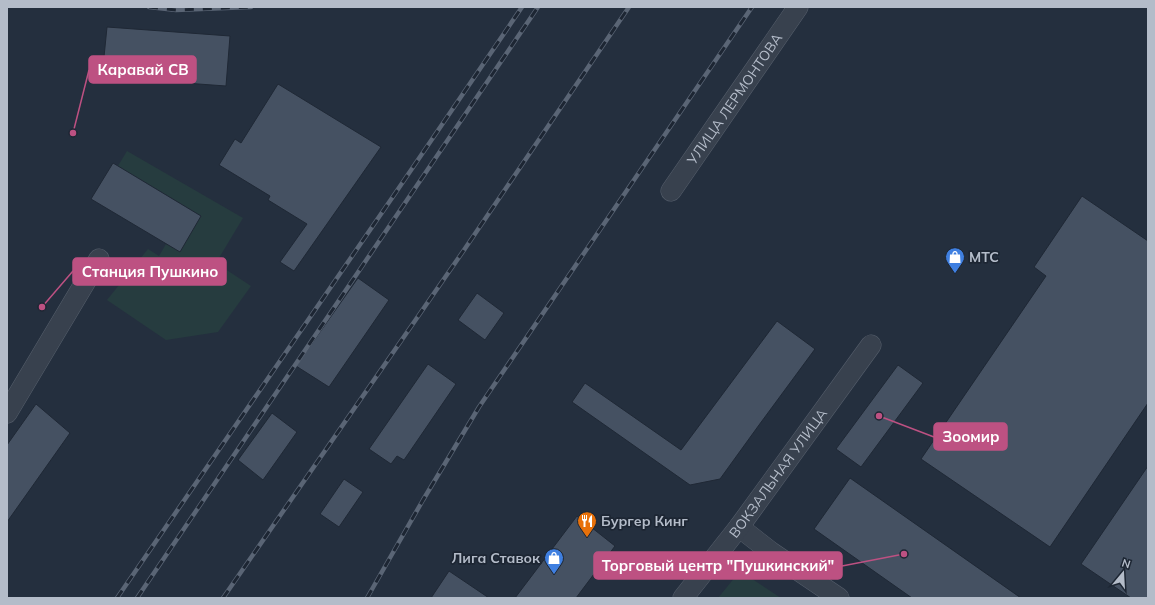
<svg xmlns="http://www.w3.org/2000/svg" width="1155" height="605" viewBox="0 0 1155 605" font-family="Mulish,sans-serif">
<rect width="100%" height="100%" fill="#242f3e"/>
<g fill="#263c3f">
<polygon points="127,151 243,218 216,263 251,286 218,332 166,340 107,300 148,249 159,256 166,244 180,251 201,216 118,166"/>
<polygon points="740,571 781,598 718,598"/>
</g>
<g fill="#455162" stroke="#1f2835">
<polygon points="107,27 230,36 226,86 102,77"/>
<polygon points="278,84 381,147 294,271 280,262 307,224 268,200 270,196 219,165 235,139 241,143"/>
<polygon points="113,163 201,216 180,252 91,199"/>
<polygon points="1082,196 1148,241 1148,403 1050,547 921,459 1046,276 1034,267"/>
<polygon points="358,278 389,300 329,387 296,366"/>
<polygon points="477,293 504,313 485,340 458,320"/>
<polygon points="777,321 815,349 759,425 720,479 690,485 572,402 585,383 681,450"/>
<polygon points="428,364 456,384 404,460 397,456 391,464 369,449"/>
<polygon points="898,365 923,383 861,467 836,449"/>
<polygon points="36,404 70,433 7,522 7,445"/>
<polygon points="272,413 297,432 263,480 238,460"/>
<polygon points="1148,466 1148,598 1131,598 1081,564"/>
<polygon points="850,478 1021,598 912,598 885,579 814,529"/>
<polygon points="344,479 363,492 339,527 320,514"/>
<polygon points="577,516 615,546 576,598 515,598"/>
<polygon points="449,571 489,598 431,598"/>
</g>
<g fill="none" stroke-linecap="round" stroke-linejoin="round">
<g stroke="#565f6c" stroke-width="21">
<g id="minor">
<path id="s1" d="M671 191 798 7"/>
<polyline points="7,413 99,259"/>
<polyline points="739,527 771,552 839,598"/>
<path id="s2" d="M683 598 739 527 871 345"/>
</g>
</g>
<use href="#minor" stroke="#38414e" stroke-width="20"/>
<g stroke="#5a6575" stroke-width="4.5">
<g id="rail">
<polyline points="149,7 176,10 251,7"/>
<polyline points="117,598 392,198 522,7"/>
<polyline points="137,598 538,7"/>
<polyline points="223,598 464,250 629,7"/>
<polyline points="367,598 423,500 479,407 752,7"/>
</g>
</g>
<use href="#rail" stroke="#1d2633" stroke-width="3" stroke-dasharray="9" stroke-linecap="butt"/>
</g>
<defs>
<g id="shop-pin" transform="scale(1)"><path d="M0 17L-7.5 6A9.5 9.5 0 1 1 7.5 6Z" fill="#3f7fe0" stroke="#1d2633"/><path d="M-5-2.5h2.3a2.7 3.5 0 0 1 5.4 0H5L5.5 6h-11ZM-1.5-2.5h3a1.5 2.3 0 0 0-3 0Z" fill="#fff"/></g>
<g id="restaurant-pin" transform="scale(1)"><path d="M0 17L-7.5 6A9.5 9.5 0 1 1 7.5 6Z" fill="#e8710a" stroke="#1d2633"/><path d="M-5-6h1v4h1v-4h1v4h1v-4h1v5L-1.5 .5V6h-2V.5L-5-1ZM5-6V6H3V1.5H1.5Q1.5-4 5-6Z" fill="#fff"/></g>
</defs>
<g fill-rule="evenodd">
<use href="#shop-pin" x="955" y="257"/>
<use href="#restaurant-pin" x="587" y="521"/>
<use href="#shop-pin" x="554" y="558"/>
</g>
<g text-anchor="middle" stroke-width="3.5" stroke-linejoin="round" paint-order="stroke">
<g font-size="14" fill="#b4bcc9" stroke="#1d2633">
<text dy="5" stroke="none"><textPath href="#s1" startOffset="112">УЛИЦА ЛЕРМОНТОВА</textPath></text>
<text dy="5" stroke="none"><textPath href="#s2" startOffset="157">ВОКЗАЛЬНАЯ УЛИЦА</textPath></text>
</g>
<g font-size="14" font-weight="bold" fill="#b4bcc9" stroke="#1d2633" text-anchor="start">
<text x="969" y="262">МТС</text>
<text x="601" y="526">Бургер Кинг</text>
<text x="540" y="563" text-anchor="end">Лига Ставок</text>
</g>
</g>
<path fill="none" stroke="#bd5182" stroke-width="1.5" d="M73 133L89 70M42 307L73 271M879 416L934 437M904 554L842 566"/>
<g fill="#bd5182" stroke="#1d2633" stroke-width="1.5">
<circle cx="73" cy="133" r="4"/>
<circle cx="42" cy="307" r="4"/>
<circle cx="879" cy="416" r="4"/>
<circle cx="904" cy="554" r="4"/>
</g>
<g fill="#bd5182" stroke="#bd5182" stroke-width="1.5">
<rect x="89" y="56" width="107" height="27" rx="4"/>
<rect x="73" y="258" width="153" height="27" rx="4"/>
<rect x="934" y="423" width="73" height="27" rx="4"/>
<rect x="594" y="552" width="248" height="27" rx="4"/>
</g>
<g font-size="15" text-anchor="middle" font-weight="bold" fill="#fff">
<text x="143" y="75">Каравай СВ</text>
<text x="150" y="277">Станция Пушкино</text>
<text x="971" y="442">Зоомир</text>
<text x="718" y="571">Торговый центр "Пушкинский"</text>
</g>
<rect width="1155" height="605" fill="none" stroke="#b4bcc9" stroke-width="16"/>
<g transform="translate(1123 573) rotate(18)" stroke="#1d2633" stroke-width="3" paint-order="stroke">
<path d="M0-3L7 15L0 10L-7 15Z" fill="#b4bcc9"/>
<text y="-6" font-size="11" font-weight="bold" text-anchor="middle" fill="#b4bcc9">N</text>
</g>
</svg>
